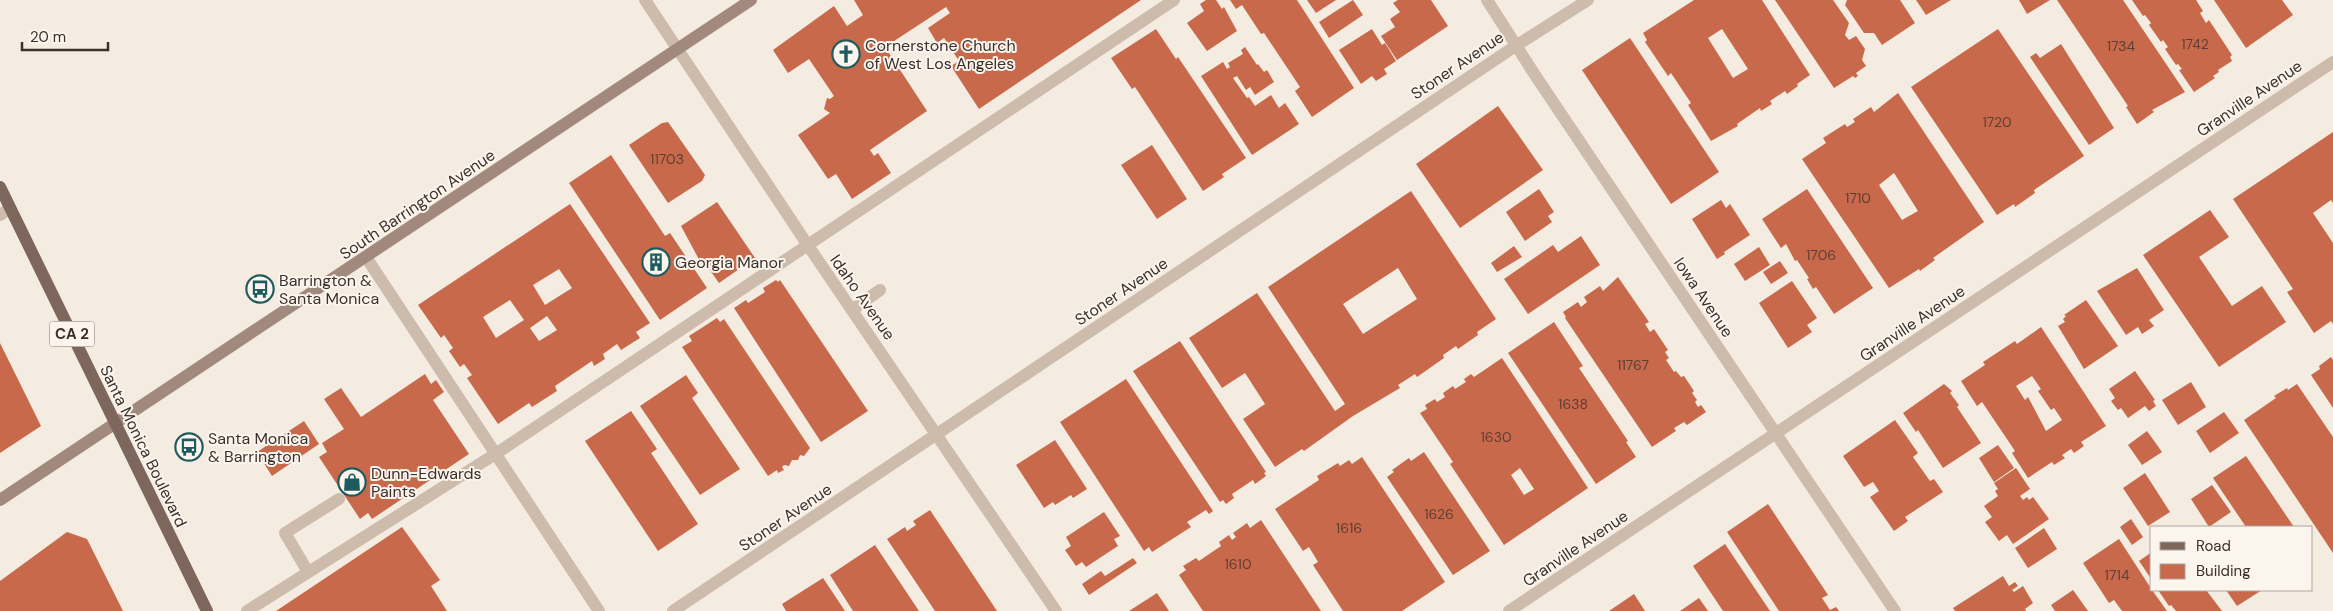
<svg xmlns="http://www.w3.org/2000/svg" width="2333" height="611" viewBox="0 0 2333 611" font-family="'DM Sans',sans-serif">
<rect width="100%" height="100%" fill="#f4ebe1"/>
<g fill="#c8694b" fill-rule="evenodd">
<polygon points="854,0 1141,0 979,109 951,66 959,61 944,38 937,43 928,28 950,13 946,7 885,47 927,111 870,150 874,156 878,153 891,173 852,199 836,174 828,179 798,135 830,113 824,109 827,98 830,99 834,96 809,59 788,73 773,50 834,6 847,26 863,15"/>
<polygon points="1206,0 1216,0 1222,9 1224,7 1237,31 1207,51 1187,23 1204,11 1200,4"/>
<polygon points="1230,0 1297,0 1354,88 1312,117 1295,91 1300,87 1264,33 1261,34 1242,5 1236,9"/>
<polygon points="1307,0 1336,0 1316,13"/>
<polygon points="1353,0 1363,15 1329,38 1319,22"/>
<polygon points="1398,0 1431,0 1448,26 1397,60 1381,36 1395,27 1390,19 1400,12 1393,3"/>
<path d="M1694 0H1762L1810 75 1797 84 1798 86 1787 94 1785 91 1770 101 1772 104 1761 111 1760 108 1737 124 1738 126 1711 141 1688 105 1691 103 1671 73 1668 76 1645 42 1647 40 1643 33ZM1722 29 1748 69 1733 78 1708 38Z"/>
<polygon points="1775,0 1833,0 1849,23 1845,35 1849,40 1856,36 1865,49 1862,60 1866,66 1856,73 1858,76 1855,78 1853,76 1834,88"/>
<polygon points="1847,0 1900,0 1915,23 1882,45 1874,33 1864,33 1845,5"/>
<polygon points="1916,0 1951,0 1926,15"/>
<polygon points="2019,0 2050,0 2027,14"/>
<polygon points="2057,0 2123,0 2185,92 2152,110 2154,112 2137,124 2126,107 2128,106"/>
<polygon points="2132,0 2196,0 2203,11 2200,13 2206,23 2209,20 2232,55 2230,57 2232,61 2218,70 2219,72 2213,76 2215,78 2194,92 2179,70 2182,69 2178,64 2176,65 2165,49 2168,47 2163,40 2161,42 2149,25 2151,23 2145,15 2143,16"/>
<polygon points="2214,0 2282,0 2293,15 2246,48"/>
<polygon points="1156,29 1176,59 1178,57 1246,158 1222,174 1224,177 1203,191 1135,87 1132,89 1111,58"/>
<polygon points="1372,29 1382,45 1385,43 1396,61 1384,69 1387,74 1376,81 1372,76 1361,84 1339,50"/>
<polygon points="1998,29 2084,156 2034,190 2035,193 2015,207 2014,204 1997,215 1911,87"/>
<polygon points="1630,38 1719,172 1671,204 1582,70"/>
<polygon points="2061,44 2114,128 2089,145 2030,57 2036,53 2040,58"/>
<polygon points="1245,47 1257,65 1258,64 1264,72 1267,70 1274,82 1255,95 1250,87 1246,90 1237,76 1233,78 1247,98 1249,97 1255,106 1271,95 1279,108 1285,103 1299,124 1252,155 1201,76 1223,62 1227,69 1230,67 1228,63 1243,54 1241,50"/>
<path d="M1898 93 1984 222 1933 258 1935 260 1920 271 1919 269 1889 288 1802 159 1826 143 1823 138 1845 124 1847 127 1855 122 1853 119 1871 107 1874 112ZM1894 173 1918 211 1902 220 1879 185Z"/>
<polygon points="1498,106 1543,170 1460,228 1416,164"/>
<polygon points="668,122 705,175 702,181 668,203 629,145 662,123"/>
<polygon points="2333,132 2333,203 2331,200 2313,213 2333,243 2333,324 2331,321 2314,333 2287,292 2293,289 2233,199"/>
<polygon points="1152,145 1187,199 1157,219 1121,165"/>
<polygon points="611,155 665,236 670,233 707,288 660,320 569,183"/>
<polygon points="1539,189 1554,212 1548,216 1552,222 1525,241 1506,212"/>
<polygon points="1807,189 1873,288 1834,314 1816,287 1813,289 1807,279 1809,278 1797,260 1795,261 1786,244 1781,248 1762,219"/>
<path d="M1411 191 1496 319 1477 332 1478 335 1458 349 1456 346 1443 355 1444 358 1417 377 1415 374 1398 385 1400 388 1353 416 1304 451 1302 449 1275 467 1243 419 1265 404 1245 373 1222 388 1189 338 1257 293 1335 411 1345 404 1268 287ZM1398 268 1417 299 1363 334 1343 304Z"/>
<polygon points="1721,200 1726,208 1730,204 1750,235 1724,252 1725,254 1717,259 1692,219"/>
<polygon points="717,202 755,258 719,283 705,263 702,265 681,226"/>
<path d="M570 204 650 323 636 332 640 338 621 350 617 344 603 354 605 359 594 366 592 361 555 386 557 391 532 407 529 403 498 424 467 378 472 375 464 364 460 367 449 351 453 348 444 335 441 338 418 305ZM559 269 572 288 545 305 533 285ZM510 300 524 320 496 338 483 317ZM547 316 557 330 539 341 530 328Z"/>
<polygon points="2210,210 2229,237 2199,257 2232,306 2262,286 2286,322 2219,367 2143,255"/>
<polygon points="1581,236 1600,265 1528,314 1504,279 1553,245 1558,252"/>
<polygon points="1514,246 1522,257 1497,272 1491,263"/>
<polygon points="1759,247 1770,265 1745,281 1734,264"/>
<polygon points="1780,261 1788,273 1771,284 1763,272"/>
<polygon points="2137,268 2164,310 2149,320 2154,326 2142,334 2138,327 2126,335 2097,291"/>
<polygon points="1618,277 1649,322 1645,324 1650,332 1654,329 1668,350 1665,352 1669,358 1666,360 1674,372 1676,371 1681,377 1684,376 1694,391 1692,393 1697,400 1695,402 1698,407 1701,405 1706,412 1687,425 1684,422 1674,428 1676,431 1652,447 1565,318 1566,317 1563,312 1578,302 1581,307 1587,302 1584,297 1600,286 1603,291"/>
<polygon points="776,280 778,282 780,280 868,411 821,442 734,308 746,300 748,303 765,292 763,288"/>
<polygon points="1792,281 1817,318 1807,325 1812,332 1788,348 1759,303"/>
<polygon points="2086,300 2118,346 2084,369 2058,326 2065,322 2063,319 2066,316 2064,315"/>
<polygon points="717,318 720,322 724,319 810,448 804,456 800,455 798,460 792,460 789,466 784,465 782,467 784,470 778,473 777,470 768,476 682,347 692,341 689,336"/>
<polygon points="1554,322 1583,366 1579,368 1628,441 1626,442 1636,457 1596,484 1508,353"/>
<path d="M2041 327 2106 426 2081 442 2084 446 2074 453 2071 449 2062 455 2065 458 2054 465 2052 462 2028 478 2012 453 2015 451 1982 402 1977 406 1961 381 1985 365 1983 362 2015 341 2017 344ZM2032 376 2041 389 2038 391 2051 410 2054 408 2062 420 2046 431 2028 397 2025 400 2016 386Z"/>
<polygon points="1180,341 1266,472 1264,473 1266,476 1255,484 1253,480 1232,494 1234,498 1226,504 1223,500 1220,502 1133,371"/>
<polygon points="0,343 41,426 0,453"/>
<polygon points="2331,357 2333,360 2333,408 2311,375 2320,369 2319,366"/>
<path d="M1502 358 1588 488 1504 545 1450 464 1453 462 1420 413 1427 409 1425 405 1435 399 1437 402 1445 397 1443 393 1453 386 1455 389 1466 382 1464 379 1471 374 1474 377ZM1520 468 1534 489 1524 495 1511 475Z"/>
<polygon points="2135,371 2155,400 2153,401 2156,406 2149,411 2145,406 2128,418 2121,408 2118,410 2111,401 2115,398 2109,389"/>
<polygon points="425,374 431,384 436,380 444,392 433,400 469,454 372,519 368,513 360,519 319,457 327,452 322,443 344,429 324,399 341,388 361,417"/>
<polygon points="686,375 698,393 692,398 740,469 700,495 640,406"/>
<polygon points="1126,379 1213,511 1209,514 1206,510 1187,522 1191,527 1152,552 1149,547 1144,551 1060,422"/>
<polygon points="2191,382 2206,407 2178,425 2162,400"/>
<polygon points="1944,384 1952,391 1950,393 1959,405 1957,407 1981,443 1943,468 1918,430 1916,432 1903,413"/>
<polygon points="2297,384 2333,437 2333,553 2244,420 2276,398 2274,396 2287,388 2288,390"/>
<polygon points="631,411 657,449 651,453 698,524 658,551 585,441"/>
<polygon points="2224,412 2239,433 2210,453 2196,431"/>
<polygon points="1895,420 1918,453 1913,457 1930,481 1934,479 1943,492 1905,517 1908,521 1894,531 1870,497 1879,491 1873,482 1864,487 1843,456"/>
<polygon points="304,421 319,444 272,476 257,452"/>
<polygon points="2147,431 2162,452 2142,465 2128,445"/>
<polygon points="1055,440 1087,489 1073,498 1071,495 1055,505 1053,502 1044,508 1016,465"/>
<polygon points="1998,445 2014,468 1994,482 1979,458"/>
<polygon points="1424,452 1490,551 1453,575 1387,477 1394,472 1392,470 1409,458 1411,461"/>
<polygon points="2246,456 2294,527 2246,527 2213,478"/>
<polygon points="1362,457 1445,582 1402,611 1343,611 1313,565 1318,562 1309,547 1303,551 1275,509 1319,480 1317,476 1338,463 1340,466 1349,460 1352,464"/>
<polygon points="2016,468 2030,489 2020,496 2023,500 2027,497 2029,500 2033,497 2049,519 2013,544 2007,535 1999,541 1985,522 1992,517 1984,506 1998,496 1995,491 1998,489 1994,483"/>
<polygon points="2145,473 2170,512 2148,526 2123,488"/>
<polygon points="2212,485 2231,512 2209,527 2191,499"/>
<polygon points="1768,504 1828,595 1822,598 1830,610 1836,607 1839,611 1779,611 1727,532"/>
<polygon points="930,510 997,611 935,611 887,539 905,527 907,531 916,525 913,521"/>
<polygon points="1104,512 1120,536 1114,539 1118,546 1086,567 1082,562 1076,566 1065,550 1071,546 1066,537"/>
<polygon points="2131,519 2143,537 2132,545 2120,527"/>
<polygon points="1261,520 1321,611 1203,611 1179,575 1186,570 1183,566 1196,558 1199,561 1221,546 1219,542 1229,535 1232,540 1236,537 1233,533 1247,523 1250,528"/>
<polygon points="402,527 440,580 431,586 447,611 276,611"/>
<polygon points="2044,528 2057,549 2028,568 2015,548"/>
<polygon points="67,532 87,539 123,611 0,611 0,581"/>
<polygon points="2119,539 2152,590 2167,611 2122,611 2114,600 2109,603 2083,563"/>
<polygon points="1725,544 1770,611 1723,611 1693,566"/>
<polygon points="875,545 919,611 853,611 830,575"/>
<polygon points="2152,552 2152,580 2139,561"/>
<polygon points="1133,558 1137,563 1089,595 1082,584 1101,571 1105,576"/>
<polygon points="2003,576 2009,586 2015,582 2018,586 2012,590 2014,592 2023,586 2033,603 2025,609 2026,611 1955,611 1953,608"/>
<polygon points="823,578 845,611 786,611 782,604"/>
<polygon points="2073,590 2088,611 2055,611 2051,605"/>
<polygon points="2158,590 2206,590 2222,611 2176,611 2171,605 2169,606"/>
<polygon points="2226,590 2262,590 2237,606"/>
<polygon points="1157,593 1169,611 1129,611"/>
<polygon points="1634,594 1645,611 1609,611"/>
<polygon points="1699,598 1708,611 1680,611"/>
</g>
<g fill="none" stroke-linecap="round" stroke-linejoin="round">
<g stroke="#cdbbac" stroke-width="12">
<polyline points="0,215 10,208"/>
<polyline points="366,257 599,611"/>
<polyline points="852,310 880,290"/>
<polyline points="308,572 285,533 339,499"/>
<polyline points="247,611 497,453 1174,0"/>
</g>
<g stroke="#cdbbac" stroke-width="12">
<polyline points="645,0 807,244 1056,611"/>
<polyline points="1487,0 1535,75 1895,611"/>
<polyline points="673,611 1517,45 1588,0"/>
<polyline points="1509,611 2333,62"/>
</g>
<polyline stroke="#a18a7d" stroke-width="12" points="0,500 751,0"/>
<polyline stroke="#7d675c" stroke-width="12" points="0,187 207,611"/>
</g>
<defs>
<g id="church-ring" transform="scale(1.4375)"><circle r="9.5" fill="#fbf5ee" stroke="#1f5a5e" stroke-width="1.5"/><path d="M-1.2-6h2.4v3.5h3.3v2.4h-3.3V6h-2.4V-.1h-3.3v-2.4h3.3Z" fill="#1f5a5e"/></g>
<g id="building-ring" transform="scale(1.4375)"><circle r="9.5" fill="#fbf5ee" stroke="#1f5a5e" stroke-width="1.5"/><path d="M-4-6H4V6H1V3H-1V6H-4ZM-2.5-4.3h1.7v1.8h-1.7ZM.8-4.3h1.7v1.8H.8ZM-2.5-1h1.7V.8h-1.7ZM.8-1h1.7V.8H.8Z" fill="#1f5a5e"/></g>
<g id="bus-ring" transform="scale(1.4375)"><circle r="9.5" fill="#fbf5ee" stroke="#1f5a5e" stroke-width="1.5"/><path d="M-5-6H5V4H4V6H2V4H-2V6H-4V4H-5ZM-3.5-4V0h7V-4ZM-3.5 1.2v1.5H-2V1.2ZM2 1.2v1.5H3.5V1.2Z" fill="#1f5a5e"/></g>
<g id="shop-ring" transform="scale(1.4375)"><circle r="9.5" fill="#fbf5ee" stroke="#1f5a5e" stroke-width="1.5"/><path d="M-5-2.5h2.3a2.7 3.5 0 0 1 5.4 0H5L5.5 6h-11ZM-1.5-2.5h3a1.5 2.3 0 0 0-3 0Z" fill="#1f5a5e"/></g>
</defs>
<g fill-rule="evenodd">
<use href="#church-ring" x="846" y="54"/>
<use href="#building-ring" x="656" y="262"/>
<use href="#bus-ring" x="260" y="289"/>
<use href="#bus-ring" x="189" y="447"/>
<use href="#shop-ring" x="352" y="482"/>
</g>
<g text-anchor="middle" stroke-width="4" stroke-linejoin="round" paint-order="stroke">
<g font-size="14" fill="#5e3e33">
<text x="2195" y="49">1742</text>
<text x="2121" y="51">1734</text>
<text x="1997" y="127">1720</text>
<text x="667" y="164">11703</text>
<text x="1858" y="203">1710</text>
<text x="1821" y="260">1706</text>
<text x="1633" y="370">11767</text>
<text x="1573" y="409">1638</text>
<text x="1496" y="442">1630</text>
<text x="1439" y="519">1626</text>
<text x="1349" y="533">1616</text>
<text x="1238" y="569">1610</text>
<text x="2117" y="580">1714</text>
</g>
<rect fill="#fbf5ee" stroke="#756b66" stroke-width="1" x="49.5" y="321.5" width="45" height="25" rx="4"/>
<g font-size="15" font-weight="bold" fill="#3b302b">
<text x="72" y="339">CA 2</text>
</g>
<g font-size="16" fill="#3b302b" stroke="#fbf5ee" text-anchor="start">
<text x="865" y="51">Cornerstone Church<tspan x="865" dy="18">of West Los Angeles</tspan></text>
<text x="675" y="268">Georgia Manor</text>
<text x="279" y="286">Barrington &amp;<tspan x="279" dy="18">Santa Monica</tspan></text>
<text x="208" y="444">Santa Monica<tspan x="208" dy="18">&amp; Barrington</tspan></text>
<text x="371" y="479">Dunn-Edwards<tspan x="371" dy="18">Paints</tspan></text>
</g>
<g font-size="16" fill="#3b302b" stroke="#fbf5ee">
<text transform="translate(1457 65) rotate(-34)" y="6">Stoner Avenue</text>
<text transform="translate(2249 98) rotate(-34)" y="6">Granville Avenue</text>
<text transform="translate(417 204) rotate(-34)" y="6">South Barrington Avenue</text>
<text transform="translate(1121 291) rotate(-34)" y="6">Stoner Avenue</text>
<text transform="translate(863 297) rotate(55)" y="6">Idaho Avenue</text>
<text transform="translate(1704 297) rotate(56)" y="6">Iowa Avenue</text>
<text transform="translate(1912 323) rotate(-34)" y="6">Granville Avenue</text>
<text transform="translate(144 446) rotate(64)" y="6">Santa Monica Boulevard</text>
<text transform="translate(785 517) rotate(-34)" y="6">Stoner Avenue</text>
<text transform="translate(1575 548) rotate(-34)" y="6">Granville Avenue</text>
</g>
</g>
<rect x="2150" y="526" width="162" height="65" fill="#fbf5ee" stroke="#aea6a0"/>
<rect x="2160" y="542" width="25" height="8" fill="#7d675c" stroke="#aea6a0"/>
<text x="2196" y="551" font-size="15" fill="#3b302b">Road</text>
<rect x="2160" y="564" width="25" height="15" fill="#c8694b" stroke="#aea6a0"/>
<text x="2196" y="576" font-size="15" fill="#3b302b">Building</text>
<path d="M22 42v8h86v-8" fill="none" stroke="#3b302b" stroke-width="2.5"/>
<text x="30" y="42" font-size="15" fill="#3b302b" stroke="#fbf5ee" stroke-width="4" paint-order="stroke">20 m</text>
</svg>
